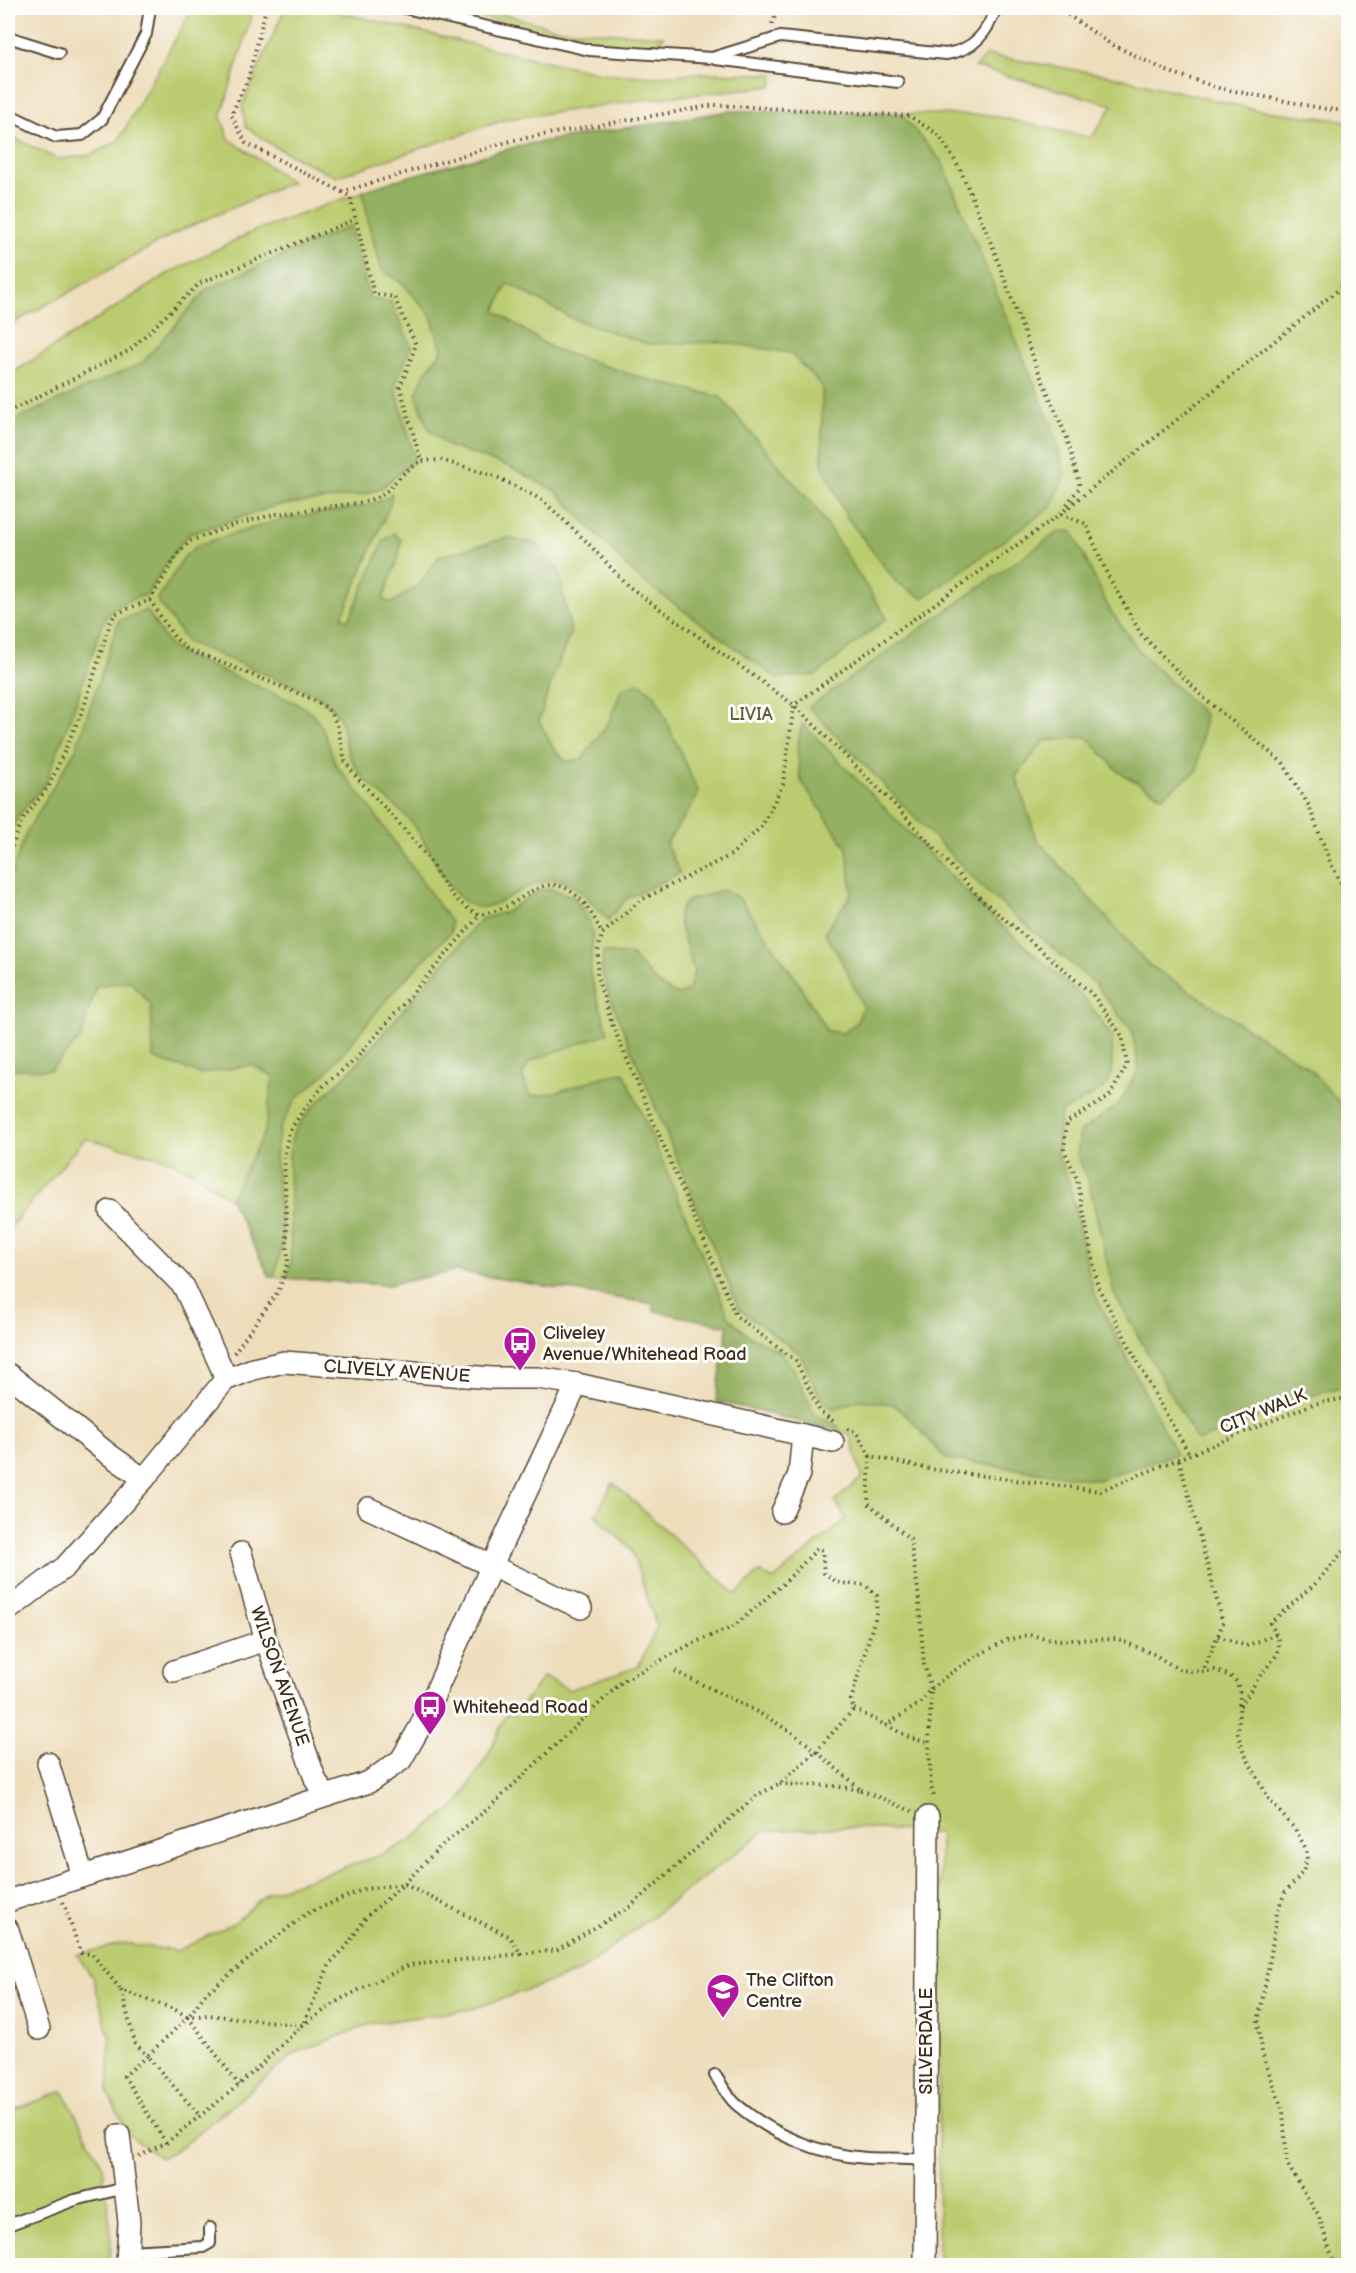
<svg xmlns="http://www.w3.org/2000/svg" width="1356" height="2273" viewBox="0 0 1356 2273" font-family="'Balsamiq Sans',sans-serif">
<rect width="100%" height="100%" fill="#fdfcf7"/>
<filter id="ink" filterUnits="userSpaceOnUse"><feTurbulence type="fractalNoise" baseFrequency=".0167" numOctaves="2"/><feDisplacementMap in="SourceGraphic" scale="12" xChannelSelector="R" yChannelSelector="G"/><feConvolveMatrix kernelMatrix="1 2 1 2 8 2 1 2 1" color-interpolation-filters="sRGB"/></filter>
<filter id="wash" filterUnits="userSpaceOnUse"><feTurbulence type="fractalNoise" baseFrequency=".008" numOctaves="4" result="noise"/><feDisplacementMap in="SourceGraphic" scale="24" xChannelSelector="R" yChannelSelector="G"/><feGaussianBlur stdDeviation="1.35" result="paint"/><feColorMatrix in="noise" values="0 0 0 0 0 0 0 0 0 0 0 0 0 0 0 0 0 1.4 0 .05"/><feComposite in="paint" operator="in"/></filter>
<g filter="url(#wash)">
<rect width="100%" height="100%" fill="#edddbb"/>
<g fill="#bbcc6f" stroke="#7b7b46" stroke-width="1.5">
<polygon points="193,8 254,8 221,117 229,139 292,182 179,231 8,326 8,287 12,283 8,279 8,135 57,159 91,155 118,141"/>
<polygon points="285,8 322,8 509,53 601,73 652,77 696,73 774,74 772,86 649,99 507,119 336,177 275,147 246,127 242,106"/>
<polygon points="445,8 481,8 558,29 664,36 658,49 589,43"/>
<polygon points="986,55 1107,75 1257,110 1348,121 1348,2265 938,2265 940,1833 846,1827 765,1831 579,1972 472,2009 370,2024 296,2053 181,2147 160,2158 129,2135 108,2093 110,2039 93,1978 77,1955 124,1943 177,1951 234,1923 267,1893 381,1855 409,1841 458,1804 489,1753 506,1714 514,1715 544,1677 569,1690 638,1667 657,1627 631,1549 595,1515 613,1483 736,1594 760,1572 773,1580 846,1519 835,1501 862,1477 850,1434 716,1401 728,1325 654,1311 654,1304 455,1271 388,1285 270,1277 230,1199 197,1175 170,1160 85,1138 8,1230 8,376 169,273 254,231 396,180 523,145 730,111 989,115 1091,138 1113,105 975,67"/>
<polygon points="63,2091 103,2167 111,2234 110,2265 8,2266 8,2112"/>
</g>
<g fill="#94b062" stroke="#686d40" stroke-width="1.5">
<polygon points="730,111 900,113 942,162 1054,431 1065,477 1051,507 923,598 896,582 846,516 822,464 822,386 790,353 721,342 647,344 573,319 508,283 495,311 553,349 642,378 720,397 815,507 887,618 816,675 777,678 636,576 556,491 508,466 448,446 428,428 416,394 425,373 442,350 431,316 404,285 382,270 369,226 363,191 396,180 523,145"/>
<polygon points="350,226 370,299 391,302 411,346 395,386 415,460 380,489 361,495 275,506 189,534 173,554 146,595 131,599 111,610 102,624 77,700 46,782 18,816 8,838 8,423 142,363 207,289"/>
<path d="M392 493 390 505 342 617 349 620 384 540 394 533 401 540C401 560 388 580 383 600L392 603 417 587 440 556 507 538 537 544 558 569 571 632 554 674 539 721 554 749 566 762 582 759 609 722 622 688 640 683 655 695 699 794 666 844 680 873 626 899 608 920C596 907 584 891 568 883 532 865 496 923 467 903 440 884 432 849 413 824 397 804 367 787 355 766 335 733 355 719 314 694L187 642 157 600 185 556 198 545 279 520 365 506 383 500Z"/>
<polygon points="1072,531 1110,610 1141,653 1205,715 1197,771 1162,796 1120,773 1087,737 1044,741 1016,776 1037,840 1149,965 1309,1068 1348,1112 1348,1386 1327,1390 1197,1441 1114,1293 1088,1179 1077,1156 1080,1132 1118,1105 1139,1069 1132,1031 1095,984 984,889 809,707 1057,533"/>
<polygon points="147,610 168,644 180,653 298,704 312,713 322,727 336,765 366,802 451,922 451,932 391,994 327,1072 296,1099 280,1128 275,1155 283,1242 274,1277 270,1277 230,1199 265,1131 273,1076 252,1065 200,1074 153,1058 151,1005 130,981 96,986 81,1038 50,1070 8,1069 8,883 27,831 76,749 119,620"/>
<path d="M802 723 982 908 1087 1001 1112 1037V1074L1103 1089 1060 1113 1057 1154 1069 1182 1093 1291 1176 1454 1097 1480 946 1459 913 1422 893 1404 859 1400 834 1409 821 1399 800 1354 739 1309 613 1005 602 972 603 952 632 955C646 973 657 987 679 995L689 990 694 971 679 922V912L687 901 723 890 739 898 796 979 827 1031 843 1033 857 1022 863 1007 846 969 825 932 852 893 847 848 801 781 797 750Z"/>
<path d="M549 889 573 896 589 920 593 934 590 974 608 1033 530 1061 522 1076 530 1096C566 1094 591 1077 624 1072L729 1317 746 1334 781 1352 794 1370 815 1416 838 1426V1431L716 1401 728 1326 654 1311V1304L455 1271 386 1285 286 1278 291 1262 289 1155 293 1133 310 1110 359 1062 481 919 506 912 540 890Z"/>
</g>
</g>
<g filter="url(#ink)">
<g fill="none" stroke-linecap="round" stroke-linejoin="round">
<g stroke="#564536" stroke-width="14">
<g id="service">
<path d="M405 8 589 50 712 58 780 37 946 54C974 50 987 33 996 8"/>
<polyline points="8,37 59,53"/>
<polyline points="715,59 898,82"/>
<polyline points="8,114 56,137 82,135 102,119 146,34 150,8"/>
<path d="M715 2075C721 2084 728 2097 736 2104 771 2134 820 2155 866 2158 886 2159 905 2158 925 2160"/>
<polyline points="8,2225 75,2200 125,2188"/>
<polyline points="128,2251 203,2247 210,2243 210,2228"/>
</g>
</g>
<g stroke="#564536" stroke-width="24">
<g id="minor">
<polyline points="110,1211 184,1287 222,1369 225,1380"/>
<polyline points="8,1374 107,1453 144,1479"/>
<polyline points="803,1435 833,1442"/>
<polyline points="368,1508 581,1608"/>
<polyline points="241,1553 266,1640 316,1781 326,1796"/>
<polyline points="8,1610 65,1567 144,1479 225,1380 253,1369 284,1362 492,1378 538,1378 577,1384 803,1435 799,1474 782,1512"/>
<polyline points="174,1671 266,1640"/>
<polyline points="48,1763 83,1876"/>
<polyline points="8,1901 369,1782 401,1760 420,1727 492,1565 577,1384"/>
<polyline points="8,1930 39,2029"/>
<polyline points="119,2135 129,2222 127,2266"/>
<polyline points="925,2266 928,1817"/>
</g>
</g>
<g stroke="#564536" stroke-width="4" stroke-dasharray="1.5 4.5" stroke-linecap="butt">
<polyline points="266,8 248,79 231,115 246,143 350,196 374,294 394,297 416,345 400,387 421,461"/>
<polyline points="1058,8 1109,43 1167,71 1219,88 1326,109 1348,111"/>
<polyline points="772,24 778,8"/>
<polyline points="342,192 514,140 715,105 909,116 939,135 961,171 993,248 1037,368 1067,438 1080,487 1064,508"/>
<polyline points="8,412 130,350 200,283 356,219"/>
<polyline points="1061,514 1086,524 1107,574 1141,634 1204,698 1283,763 1309,806 1330,862 1348,896"/>
<path d="M150 600 174 637 187 649 310 698 327 708 337 724 345 761 354 774C376 799 399 822 419 847 442 875 444 898 480 915 487 913 496 911 503 908 516 903 527 892 540 887 571 876 592 911 602 934"/>
<polyline points="8,858 21,822 49,786 84,707 110,623 115,614 150,600 178,554 190,541 233,525 276,514 365,502 384,494 405,472 421,461 441,460 495,476 542,500 586,541 628,586 794,705 893,803 980,898 1092,994 1122,1036 1127,1065 1109,1097 1067,1122 1064,1150 1077,1179 1098,1287 1159,1402 1190,1455"/>
<polyline points="234,1353 279,1290 288,1262 284,1158 289,1132 304,1109 325,1084 354,1061 480,915"/>
<polyline points="833,1421 820,1412 796,1361 736,1316 612,1024 597,976 598,951 602,934 641,900 731,855 762,826 783,784 794,705 1060,514 1348,282"/>
<polyline points="847,1429 856,1432 870,1456 930,1469 1100,1491 1313,1404 1348,1398"/>
<polyline points="870,1456 868,1503 910,1539 918,1590 924,1664 931,1689 929,1743 931,1787 935,1800"/>
<polyline points="1179,1460 1223,1623 1203,1671"/>
<polyline points="1218,1636 1246,1646 1277,1634"/>
<path d="M1240 1706C1247 1696 1253 1687 1259 1677 1275 1656 1288 1652 1270 1623L1315 1584 1348 1546"/>
<polyline points="854,1709 911,1738 929,1743"/>
<polyline points="885,1726 920,1703 931,1689 948,1675 975,1657 1007,1640 1029,1635 1059,1640 1118,1639 1153,1654 1180,1670 1202,1672 1214,1670 1229,1675 1237,1682 1240,1694 1238,1734 1242,1749 1270,1801 1295,1829 1306,1849 1307,1859 1303,1872 1285,1893 1277,1911 1271,1954 1258,2022 1262,2053 1283,2111 1287,2164 1318,2214 1335,2266"/>
<polyline points="861,1790 912,1811"/>
<polyline points="63,1902 81,1953 92,1954 121,1990"/>
<polyline points="521,1954 557,1950 631,1906 757,1795 779,1784 816,1751 861,1790 833,1786 779,1784"/>
<polyline points="188,2017 239,2085"/>
<path d="M166 2143 124 2076 147 2056 135 2043 121 1990 174 2009 188 2017 206 1993 306 1914 364 1889 404 1884 440 1847 490 1807 623 1681 693 1643 733 1627 784 1583 818 1548 822 1550 824 1573 838 1583 865 1585 877 1596 876 1615 851 1700 854 1709 816 1751C773 1715 723 1696 673 1670"/>
<polyline points="139,2156 166,2143 200,2116 239,2085 303,2025 339,2000 409,1965 521,1954 510,1937 404,1884 367,1916 346,1947 330,1963 303,2025 208,2015 188,2017 147,2056 200,2116"/>
</g>
<use href="#service" stroke="#fff" stroke-width="10"/>
<use href="#minor" stroke="#fff" stroke-width="21"/>
</g>
</g>
<defs>
<g id="bus-pin" transform="scale(1.725)"><path d="M0 17L-7.5 6A9.5 9.5 0 1 1 7.5 6Z" fill="#b5179e" stroke="#fdfcf7"/><path d="M-5-6H5V4H4V6H2V4H-2V6H-4V4H-5ZM-3.5-4V0h7V-4ZM-3.5 1.2v1.5H-2V1.2ZM2 1.2v1.5H3.5V1.2Z" fill="#fff"/></g>
<g id="school-pin" transform="scale(1.725)"><path d="M0 17L-7.5 6A9.5 9.5 0 1 1 7.5 6Z" fill="#b5179e" stroke="#fdfcf7"/><path d="M0-5L7-2L0 1L-7-2ZM-4 1L0 2.5L4 1V4Q0 6-4 4Z" fill="#fff"/></g>
</defs>
<g fill-rule="evenodd">
<use href="#bus-pin" x="520" y="1343"/>
<use href="#bus-pin" x="430" y="1707"/>
<use href="#school-pin" x="723" y="1990"/>
</g>
<g text-anchor="middle" stroke-width="6" stroke-linejoin="round" paint-order="stroke">
<g font-size="18" fill="#615b36" stroke="#fdfcf7">
<text x="751" y="720">LIVIA</text>
</g>
<g font-size="18" fill="#3b2a1e" stroke="#fdfcf7" text-anchor="start">
<text x="543" y="1339">Cliveley<tspan x="543" dy="21">Avenue/Whitehead Road</tspan></text>
<text x="453" y="1713">Whitehead Road</text>
<text x="746" y="1986">The Clifton<tspan x="746" dy="21">Centre</tspan></text>
</g>
<g font-size="18" fill="#3b2a1e" stroke="#fdfcf7">
<text transform="translate(397 1371) rotate(4)" y="6">CLIVELY AVENUE</text>
<text transform="translate(1263 1411) rotate(-22)" y="6">CITY WALK</text>
<text transform="translate(280 1676) rotate(71)" y="6">WILSON AVENUE</text>
<text transform="translate(926 2041) rotate(-90)" y="6">SILVERDALE</text>
</g>
</g>
<rect width="1356" height="2273" fill="none" stroke="#fdfcf7" stroke-width="30"/>
</svg>
